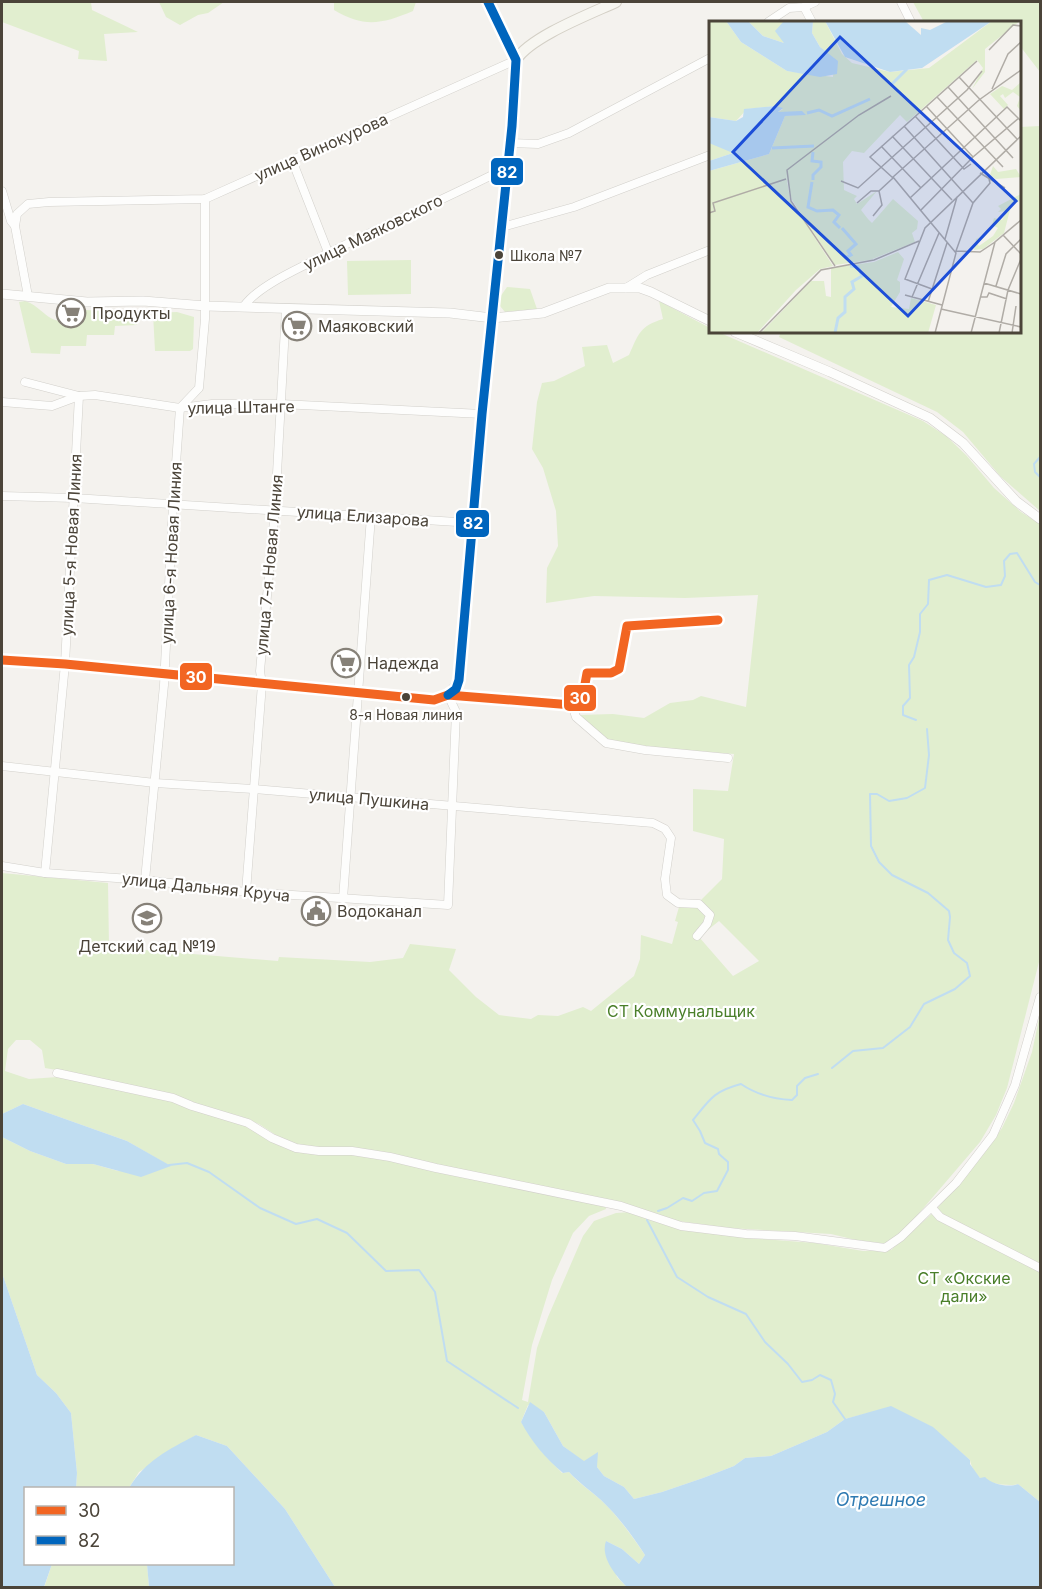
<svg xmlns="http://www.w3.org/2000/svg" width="1042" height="1589" viewBox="0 0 1042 1589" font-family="Inter,sans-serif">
<rect width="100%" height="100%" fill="#f4f2ee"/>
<g fill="#e1eecf" fill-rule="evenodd">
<polygon points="2,2 91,2 92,10 138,32 104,34 107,61 78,59 79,51 2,22"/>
<polygon points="159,2 224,2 208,13 198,15 180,25 166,17"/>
<path d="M334 2H416L413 11C382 24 364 28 334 10Z"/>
<polygon points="913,2 1040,2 1040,72 1020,46 1020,22 924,22"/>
<polygon points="1040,126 1040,511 1001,477 963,432 937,412 779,337 781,332 1020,332 1020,127"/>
<polygon points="411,260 411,294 348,295 347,261"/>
<polygon points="507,287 530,289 537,309 505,312 500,306 500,297"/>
<path d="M25 301C38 305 44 316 55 320 62 322 73 320 81 319V310L137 311V325L115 326 114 335H87L86 346H61L60 354 31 353 19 302Z"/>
<path d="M659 301 710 328V332H718L923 421 946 436 966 455 994 488 1021 512 1040 524V958L1007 1088 996 1115 980 1142 903 1232 888 1244 856 1240 831 1234 729 1228 678 1221 360 1149 301 1146 285 1141 259 1124 240 1116 62 1071 45 1068 42 1050 30 1040H16L8 1049 5 1071 29 1079 58 1077 174 1101 243 1123 291 1149 352 1153 605 1205 606 1209 589 1216 573 1233 552 1280 532 1345 522 1400 528 1402 537 1348 548 1317 583 1236 594 1221 616 1213 631 1212 678 1228 747 1238 815 1243 863 1251 891 1250 935 1211 985 1152 1002 1128 1014 1103 1032 1052 1040 1014V1502L1018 1484C1011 1487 985 1483 979 1477 975 1474 971 1466 970 1460L930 1426 891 1407 845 1419 827 1432 771 1456 745 1458 734 1466 703 1478 662 1492 634 1499 624 1487 604 1476 597 1467 584 1462 563 1446 544 1412 528 1405 521 1422 542 1452 562 1473 569 1472C578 1483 590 1490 601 1500 618 1516 632 1536 645 1555L639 1564 622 1549 606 1541 617 1577 627 1587H335L285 1509 227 1446 196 1435 139 1472 129 1488H76L77 1473 71 1413 56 1393 37 1375 2 1273V1137L30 1151 66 1164H93L118 1171 170 1166 127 1141 23 1104 2 1114V873L108 883 109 947 278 961 279 957 370 962 403 958 410 944 456 949 449 970 476 997 499 1015 531 1019 538 1015 558 1016 583 1007 591 1011 634 976 640 959 641 935 672 944 678 922 675 921 681 900 699 902 722 879 724 839 693 831V789L728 791 734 754 656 748 610 741 578 715 613 714 644 718 670 703 693 700 701 696 746 707 758 595 685 598 594 596 546 603 547 568 558 546 556 511 543 468 532 449 537 402 542 383 554 381 585 366 582 347 607 345 613 363 629 355C639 333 640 326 663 319ZM719 921 759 961 733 976 699 937Z"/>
<polygon points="177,312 194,317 193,349 190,351 155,351 153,313"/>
<polygon points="52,1564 147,1564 149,1587 44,1588"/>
</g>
<g fill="#c0ddf1">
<polygon points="23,1104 127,1141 171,1166 141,1177 93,1164 66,1164 30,1151 2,1137 2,1114"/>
<polygon points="2,1273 37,1375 56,1393 71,1413 77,1473 76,1488 26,1488 26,1564 52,1564 44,1587 2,1587"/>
<path d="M530 1402 544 1412 563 1446 584 1461 598 1452 597 1467 604 1476 624 1487 634 1499 662 1492 703 1478 734 1466 745 1458 771 1456 827 1432 845 1419 891 1406 933 1427 970 1460V1464L980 1478 985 1477C991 1484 1009 1488 1018 1484L1040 1502V1587H627C616 1576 600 1557 606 1541L622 1549 639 1564 645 1555C632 1535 618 1516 601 1500 590 1490 579 1483 569 1472L563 1473C546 1459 531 1441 521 1422Z"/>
<path d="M196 1435 227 1446 285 1509 335 1587H149L147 1564H232V1488H129C146 1460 168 1450 196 1435Z"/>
</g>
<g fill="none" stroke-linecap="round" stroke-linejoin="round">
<g stroke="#c0ddf1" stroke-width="2">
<polyline points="1040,457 1034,464 1035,472 1040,477"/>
<polyline points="916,720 903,715 903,706 910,698 909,665 914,657 920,632 920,614 928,604 929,580 947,575 986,587 1001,585 1005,576 1004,561 1010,554 1017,553 1035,582 1040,585"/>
<polyline points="832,1068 853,1051 883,1048 910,1027 924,1004 955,989 970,976 967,963 954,953 948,940 950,917 949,911 928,893 892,875 879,862 871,846 870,794 877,794 889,801 907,798 925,788 929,755 927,729"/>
<polyline points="169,1165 187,1163 209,1172 260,1208 296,1224 317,1219 347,1233 386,1271 419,1270 435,1292 447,1361 518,1408"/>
<path d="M658 1211 667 1208 683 1198 692 1201 704 1193 717 1191 728 1170V1162L719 1154 718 1149 705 1143 700 1131 693 1120C710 1099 714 1091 741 1084 757 1095 774 1099 792 1100L797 1095V1086L805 1078 818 1074"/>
<polyline points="647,1220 677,1277 708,1297 746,1314 765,1342 788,1364 802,1382 812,1380 820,1375 831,1380 835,1394 833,1402 845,1419"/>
</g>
<g stroke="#d2d0cb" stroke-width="9">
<g id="minor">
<polyline points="901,2 911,22"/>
<polyline points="804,7 812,22"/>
<polyline points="768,22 789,8 804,7 815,2"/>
<polyline points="510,143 538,144 569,133 710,58"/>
<polyline points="292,160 328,252"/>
<polyline points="2,191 11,221 15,226"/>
<polyline points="502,227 574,207 710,155"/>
<polyline points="626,288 647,275 710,250"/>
<polyline points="28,296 15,226 17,214 28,204 49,202 205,199 516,60 488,2"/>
<path d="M244 306C257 288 289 273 309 263 374 229 442 201 508 167"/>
<polyline points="25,382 79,396 65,664 45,873"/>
<polyline points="2,402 52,406 79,396 95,395 180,408 212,404 281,404 482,414"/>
<polyline points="2,496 74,498 473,523"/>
<polyline points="448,695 572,705 583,695 587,673 611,673 619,669 627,626 718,620"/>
<polyline points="572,705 576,717 606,743 645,750 728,758"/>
<polyline points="2,766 155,783 253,789 653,823 665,829 671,838 665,879 667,895 678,903 699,904 710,915 707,924 697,936"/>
<polyline points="2,866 45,873 145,880 246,892 448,905 456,712 448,695"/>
<polyline points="145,880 164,685 173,505 180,408 199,388 205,319 205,199"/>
<polyline points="246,892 262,684 260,671 275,510 286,309"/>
<polyline points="343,899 371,516"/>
<polyline points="57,1073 173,1098 192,1106 248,1123 272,1138 296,1148 319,1151 352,1151 390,1157 436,1168 621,1206 681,1226 746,1234 795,1236 885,1248 901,1237 956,1183 993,1135 1015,1085 1040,997"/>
<polyline points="932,1208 940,1217 1040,1268"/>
</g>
</g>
<g stroke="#d2d0cb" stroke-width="10">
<g id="tertiary">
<polyline points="2,294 87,302 143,301 206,306 450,313 492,318 543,313 609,288 640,288 651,292 710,321"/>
<polyline points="735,332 830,372 930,418 963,443 1016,501 1040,519"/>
</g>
</g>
<g stroke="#d3cfc5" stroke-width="12">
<path id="secondary" d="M2 660 65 664 434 700C447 698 454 692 459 680L482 414 512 126 516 60C530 37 590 14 616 2"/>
</g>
<use href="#minor" stroke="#fdfdfc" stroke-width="8"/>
<use href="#tertiary" stroke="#fdfdfc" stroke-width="9"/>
<use href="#secondary" stroke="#f7f6f1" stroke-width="10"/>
<g stroke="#fff" stroke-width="14">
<polyline id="bus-1" points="2,660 65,664 434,700 448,695 572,705 583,695 587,673 611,673 619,669 627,626 718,620"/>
</g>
<g stroke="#fff" stroke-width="14">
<polyline id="bus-2" points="448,695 456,689 459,680 482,414 512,126 516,60 488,2"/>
</g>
<use href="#bus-1" stroke="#f26522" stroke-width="9"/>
<use href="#bus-2" stroke="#0065bd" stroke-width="9"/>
</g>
<defs>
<g id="supermarket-ring" transform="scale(1.5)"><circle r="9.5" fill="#fff" stroke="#868178" stroke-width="1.5"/><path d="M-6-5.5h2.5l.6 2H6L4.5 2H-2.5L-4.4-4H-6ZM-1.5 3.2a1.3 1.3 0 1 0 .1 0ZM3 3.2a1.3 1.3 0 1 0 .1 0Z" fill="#868178"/></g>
<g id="civic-ring" transform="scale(1.5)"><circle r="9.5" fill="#fff" stroke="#868178" stroke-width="1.5"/><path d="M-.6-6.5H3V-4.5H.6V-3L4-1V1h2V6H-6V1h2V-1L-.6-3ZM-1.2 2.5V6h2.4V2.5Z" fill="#868178"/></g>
<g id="school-ring" transform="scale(1.5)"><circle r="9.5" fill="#fff" stroke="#868178" stroke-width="1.5"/><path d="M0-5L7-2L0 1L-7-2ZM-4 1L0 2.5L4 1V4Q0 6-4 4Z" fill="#868178"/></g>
</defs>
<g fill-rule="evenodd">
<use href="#supermarket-ring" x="71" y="313"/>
<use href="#supermarket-ring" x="297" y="326"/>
<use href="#supermarket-ring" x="346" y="663"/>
<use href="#civic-ring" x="316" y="911"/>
<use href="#school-ring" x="147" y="918"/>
</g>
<g fill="#4b4439" stroke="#fff" stroke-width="2">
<circle cx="499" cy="255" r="5"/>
<circle cx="406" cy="697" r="5"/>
</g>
<g text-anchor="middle" stroke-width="4.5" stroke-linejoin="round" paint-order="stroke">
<g font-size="14" fill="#4b4439" stroke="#fff" text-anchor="start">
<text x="510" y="261">Школа №7</text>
<text x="406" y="720" text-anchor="middle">8-я Новая линия</text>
</g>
<g font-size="16" fill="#4b4439" stroke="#fff">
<text transform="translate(321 147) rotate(-24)" y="6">улица Винокурова</text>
<text transform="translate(373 232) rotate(-26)" y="6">улица Маяковского</text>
<text transform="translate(241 407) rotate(-1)" y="6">улица Штанге</text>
<text transform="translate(363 516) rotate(4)" y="6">улица Елизарова</text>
<text transform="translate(71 545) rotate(-87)" y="6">улица 5-я Новая Линия</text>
<text transform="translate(171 553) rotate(-87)" y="6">улица 6-я Новая Линия</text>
<text transform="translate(269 565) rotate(-85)" y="6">улица 7-я Новая Линия</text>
<text transform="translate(369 799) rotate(5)" y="6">улица Пушкина</text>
<text transform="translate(206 887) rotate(6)" y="6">улица Дальняя Круча</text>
</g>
<g font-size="16" fill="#4b4439" stroke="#fff" text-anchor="start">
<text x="92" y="319">Продукты</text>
<text x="318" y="332">Маяковский</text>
<text x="367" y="669">Надежда</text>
<text x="337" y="917">Водоканал</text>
<text x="147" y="952" text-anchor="middle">Детский сад №19</text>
</g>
<g font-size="16" fill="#4a7f2a" stroke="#fff">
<text x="681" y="1017">СТ Коммунальщик</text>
<text x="964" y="1284">СТ «Окские<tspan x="964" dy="18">дали»</tspan></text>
</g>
<g font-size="18" font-style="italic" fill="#2e7ab2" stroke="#fff">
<text x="881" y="1506">Отрешное</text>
</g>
</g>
<g transform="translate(709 21)">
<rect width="312" height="312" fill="#f4f2ee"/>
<path d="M0 0H17L32 21 78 50 124 56 125 37 114 31 103 12 104 0H116L133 33 143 42 181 51 220 47 283 0H311L276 28V51L263 68 274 47 268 39 198 101 191 94 155 132 143 130 134 141 135 169 148 175 145 178 148 183 168 170 152 189 159 198 163 202 184 178 209 200 208 208 203 212 206 221 161 239 126 244 83 179 77 153 81 178 124 245 111 248 87 269 48 312H0V150L60 133 76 95 97 93 69 91 74 88 66 85 38 88 27 100 0 96ZM39 0H75V22L54 15ZM312 61V90L308 85 311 76 304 71 296 77 294 73 291 75 299 84 295 88 281 73 293 65 303 69ZM0 122 14 126 24 132 0 140ZM284 145 289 151 307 148 312 156 287 158 281 154ZM312 173V179L302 185 295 212 274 228 265 229 267 218 272 216 267 221 270 225 284 215 289 207 283 204 285 197 293 199 298 190 289 191 292 188 289 185ZM189 231 195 238 188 259 191 261V271L182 286 200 288 202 277 227 284 219 312H52L102 260H115L117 275 122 276V247L165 241Z" fill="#e1eecf"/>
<path d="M17 0H39L54 15 75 22 66 10 75 0H104L103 12 111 26 129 40 128 53 111 56 78 50 32 21ZM116 0H196L212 14V7L221 9 239 0H283L213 47 181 51 136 36ZM66 85 74 87 69 91 93 90 97 94 76 95 60 133 0 150V140L24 132 0 122V96L27 100 34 96 35 88Z" fill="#c0ddf1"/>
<path fill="none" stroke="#c0ddf1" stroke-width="3" d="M182 64 198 48M98 92 110 89 123 95 161 78M63 127 105 125M104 159V154L112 146V141L103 140 104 131M103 161 99 186 108 190 124 189 130 194 125 201 131 207M133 207 147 223 139 230 142 234 136 237M126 312 129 297 136 291V276L145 268 143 261 153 255 149 246 141 245"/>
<path fill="none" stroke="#b0aca6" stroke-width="1.5" d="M280 29 304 4 312 5M250 56 308 118M239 66 304 137M283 68 299 33 312 21M228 76 294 146M217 85 264 136M206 95 255 148 262 143M195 105 264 182M183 115 243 179M172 125 212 167M271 152 296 167M280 158 281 162 264 182 247 230 271 231 286 221M132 160 149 167 258 69 273 50M201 177 298 86 312 100M148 182 162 170H170M211 190 264 136 310 97M0 192 6 190 4 182 77 158M164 195 173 184 170 170 184 157 161 136 268 40M294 214 312 233M236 218 248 176M126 245 82 180 78 149 150 94 182 75M275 262 312 273M287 265 297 233 312 218M223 268 196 258 216 207 312 115M196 274 233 284M203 276 230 212M271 276H278L280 272 298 278M219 281 238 222M232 288 312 306M50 312 112 249 165 239 210 220M226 312 247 232 184 156 270 79 312 49M262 312 286 221 312 199M290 312 299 269 312 238M303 312 307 285"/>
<path fill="#1d4ed8" fill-opacity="0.15" stroke="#1d4ed8" stroke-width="3" d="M131 16 307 180 199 295 24 131Z"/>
<rect width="312" height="312" fill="none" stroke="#4b4439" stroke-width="3"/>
</g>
<g stroke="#fff" stroke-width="2">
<rect x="490" y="157" width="34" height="29" rx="6" fill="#0065bd"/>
<rect x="455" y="509" width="35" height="29" rx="6" fill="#0065bd"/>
<rect x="179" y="662" width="34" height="29" rx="6" fill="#f26522"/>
<rect x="563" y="684" width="34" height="28" rx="6" fill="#f26522"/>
</g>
<g font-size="16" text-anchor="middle" font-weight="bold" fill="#fff">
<text x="507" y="178">82</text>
<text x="473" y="529">82</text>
<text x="196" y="683">30</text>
<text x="580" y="704">30</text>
</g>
<rect width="1042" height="1589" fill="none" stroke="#4b4439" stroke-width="6"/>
<rect x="24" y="1487" width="210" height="78" fill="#ffffff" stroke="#b7b4b0" stroke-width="1.5"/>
<rect x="36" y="1506" width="30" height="9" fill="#f26522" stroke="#b7b4b0" stroke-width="1.5"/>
<text x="78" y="1517" font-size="18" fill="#4b4439">30</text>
<rect x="36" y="1536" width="30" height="9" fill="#0065bd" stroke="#b7b4b0" stroke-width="1.5"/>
<text x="78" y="1547" font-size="18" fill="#4b4439">82</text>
</svg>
